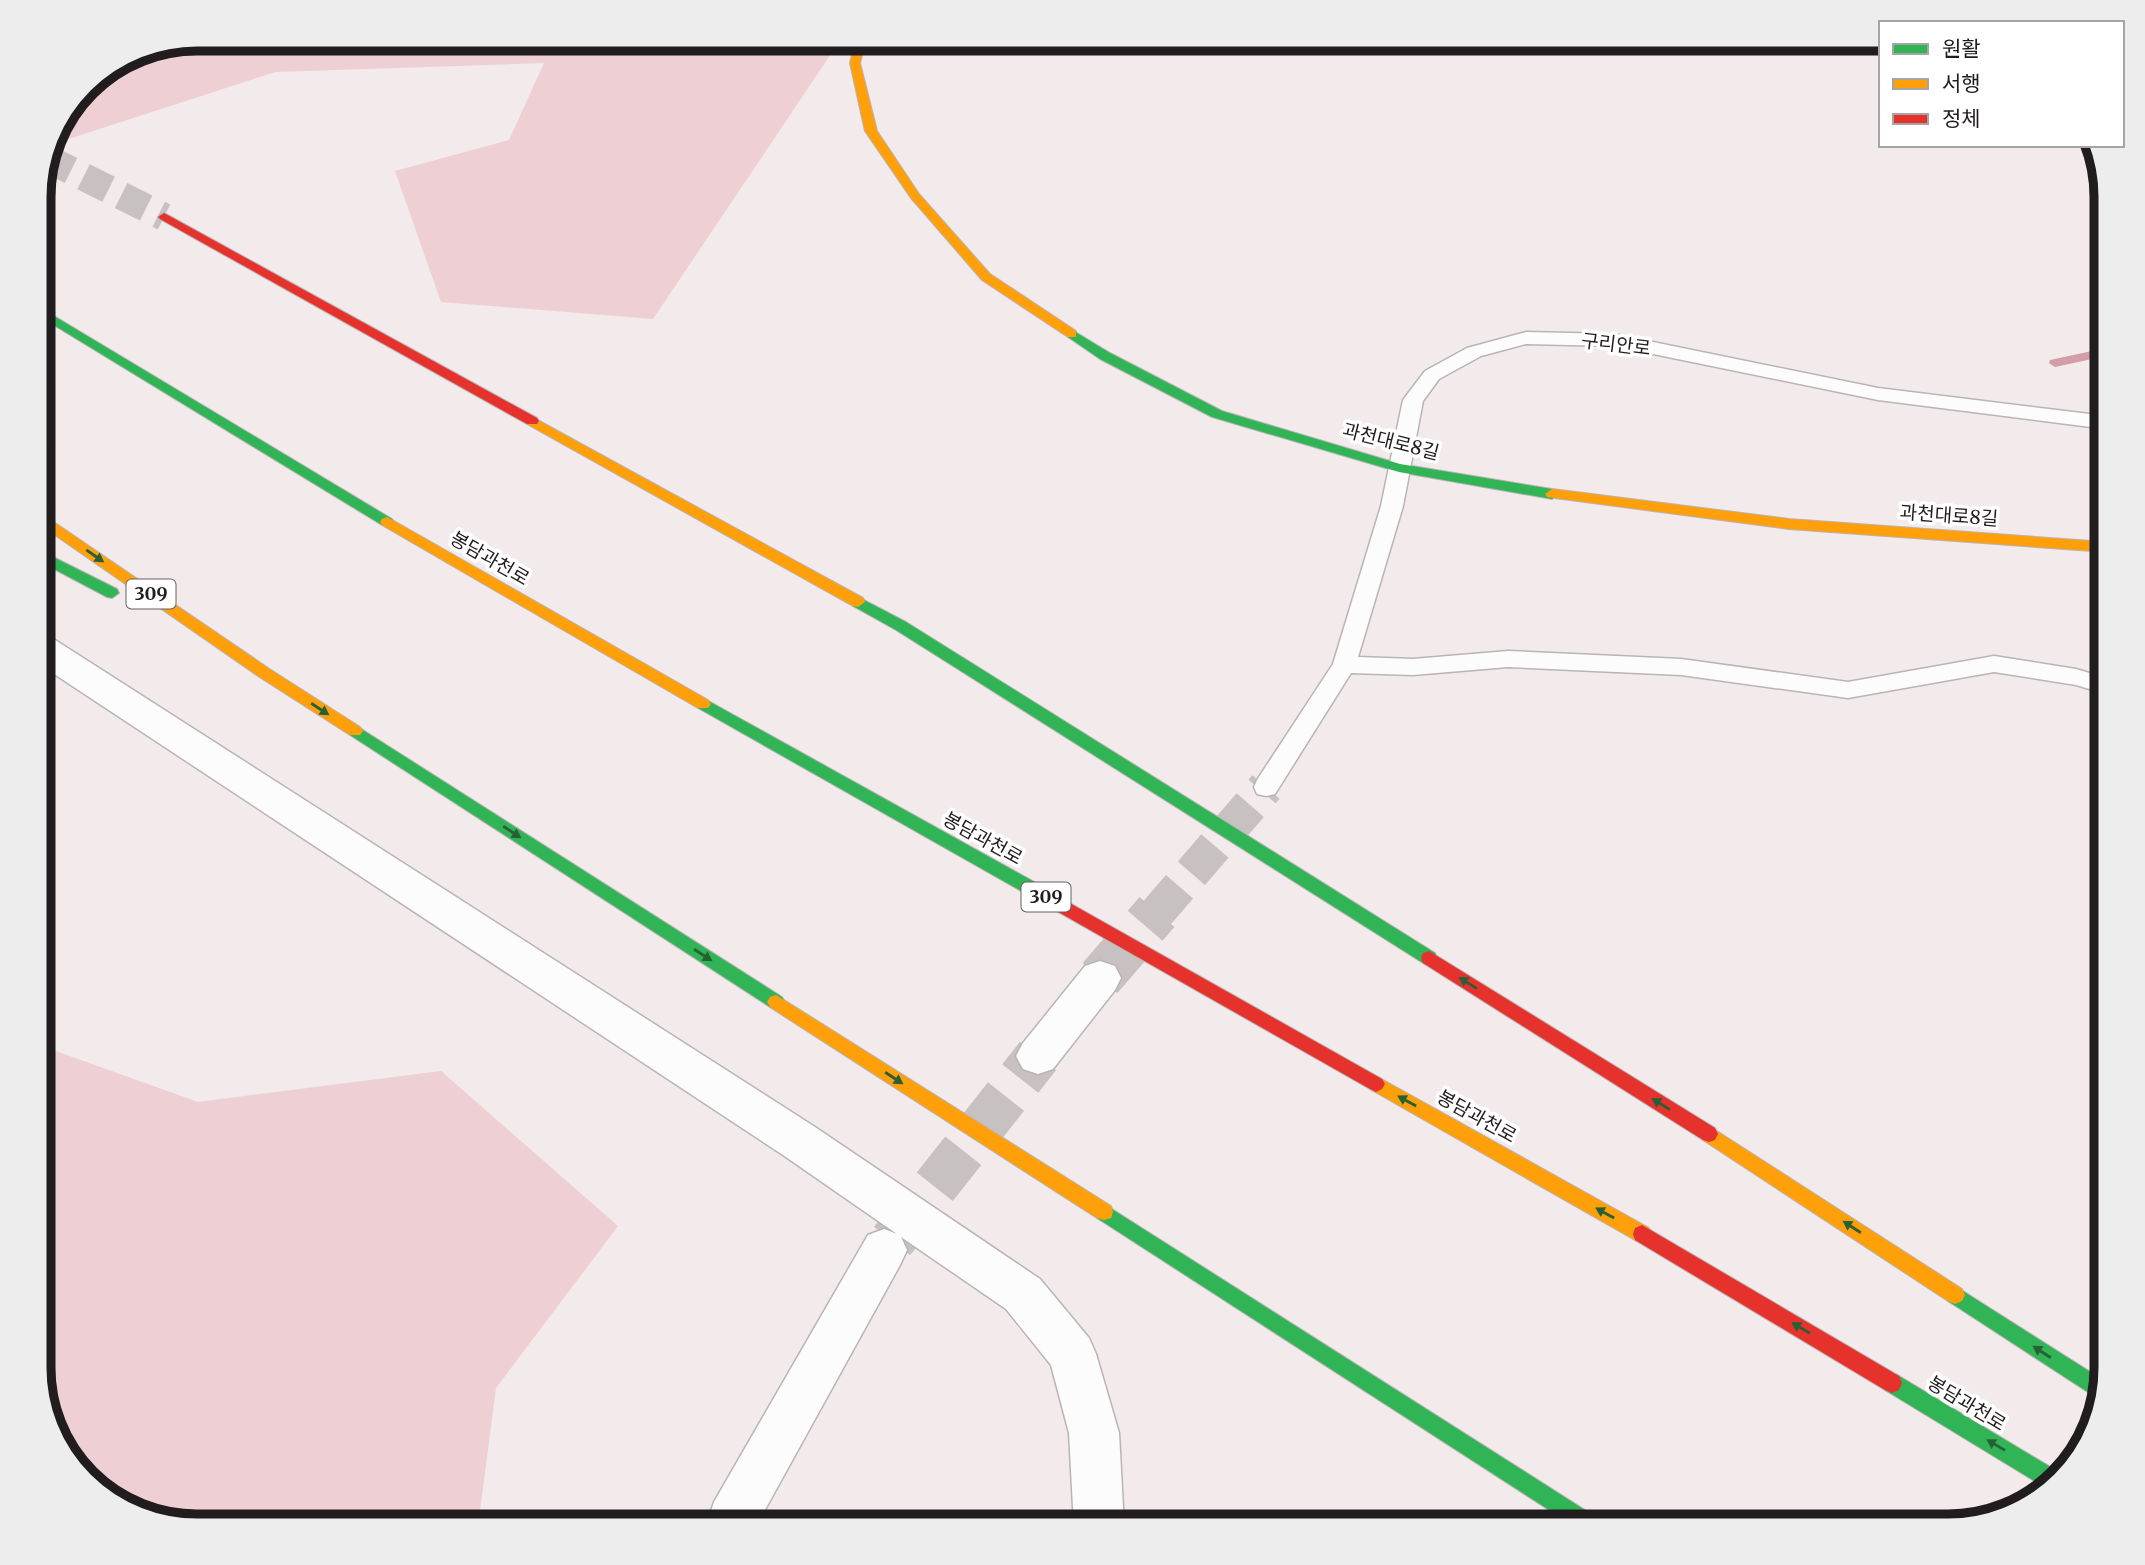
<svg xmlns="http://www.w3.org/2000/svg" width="2145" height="1565" viewBox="0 0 2145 1565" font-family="Merriweather,'Noto Sans KR',serif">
<rect width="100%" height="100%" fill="#f2eaeb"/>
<g fill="#eecfd4">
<path d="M197 39H841L653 319 441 302 395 171 509 140 544 63 275 72 50 145C60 108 102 62 139 50 157 44 178 42 197 39Z"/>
<polygon points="39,1045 198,1102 441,1071 618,1226 496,1388 478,1526 197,1526 101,1494 60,1447 39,1378"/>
</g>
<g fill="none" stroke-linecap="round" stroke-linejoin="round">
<polygon fill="#d29ea8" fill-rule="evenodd" points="2106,348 2106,356 2055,367 2049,363 2050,360"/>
<polyline stroke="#c8c1c2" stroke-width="36" stroke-dasharray="36 18" stroke-linecap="butt" points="1156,914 1266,787"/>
<g stroke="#c8c1c2" stroke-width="46" stroke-dasharray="46 23" stroke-linecap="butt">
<polyline points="1100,978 1157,912"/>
<polyline points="892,1241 1038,1056"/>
</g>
<polyline stroke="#c8c1c2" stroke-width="28" stroke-dasharray="28 14" stroke-linecap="butt" points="46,158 164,217"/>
<g stroke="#bab4b5" stroke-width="3">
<polygon id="lane" points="1526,332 1614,334 1878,388 2106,416 2106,429 1878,400 1614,346 1526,344 1481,356 1439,379 1423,401 1403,506 1358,657 1413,659 1508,651 1681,659 1848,682 1994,656 2076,669 2106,678 2106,694 2076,685 1994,672 1848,698 1681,675 1508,667 1413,675 1351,673 1275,794 1266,796 1257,794 1254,787 1257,780 1333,664 1381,506 1403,400 1425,371 1467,348"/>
</g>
<g stroke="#bab4b5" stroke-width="3">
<g id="street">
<polygon points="39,634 52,638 815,1127 1040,1279 1089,1338 1096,1354 1119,1433 1124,1526 1074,1526 1069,1433 1051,1365 1006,1309 901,1237 907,1250 900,1265 756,1526 706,1526 714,1502 868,1235 884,1229 897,1234 783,1155 39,664"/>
<polygon points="1100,961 1115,966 1121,978 1115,990 1053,1069 1038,1074 1023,1069 1016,1056 1023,1043 1085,966"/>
</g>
</g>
<g stroke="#bab4b5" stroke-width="2">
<g id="fast">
<polygon points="39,307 392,519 394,522 392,525 382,525 39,316"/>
<polygon points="1072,330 1110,353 1222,411 1400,464 1552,489 1559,494 1552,499 1399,472 1212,417 1100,359 1068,337 1068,331"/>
<polygon points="39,550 117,589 119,593 112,598 107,597 39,561"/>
<polygon points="858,597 906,622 1435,953 1437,958 1435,963 1429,965 1423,963 896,630 853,606 851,602"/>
<polygon points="703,698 1065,899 1067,904 1065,909 1053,909 698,708 695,704"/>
<polygon points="355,725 782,997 785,1002 782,1007 776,1009 770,1007 350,735 347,731"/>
<polygon points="1104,1204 1599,1519 1602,1526 1574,1526 1097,1218 1095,1212 1097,1206"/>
<polygon points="1955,1286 2103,1380 2097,1398 1948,1301 1945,1295 1948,1289"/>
<polygon points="1892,1373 1899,1376 2062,1474 2046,1488 1885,1390 1882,1383 1885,1376"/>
</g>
</g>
<g stroke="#bab4b5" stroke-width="2">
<g id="slow">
<polygon points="856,39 866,39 860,63 877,131 919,194 990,274 1076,331 1076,337 1068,337 982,280 911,198 865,131 850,63"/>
<polygon points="532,417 863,598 865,602 858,607 853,606 527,424 527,418"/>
<polygon points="1552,489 1789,519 2106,542 2106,552 1789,529 1547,497 1545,494"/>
<polygon points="39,512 268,668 360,727 363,731 360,735 350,735 258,676 39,524"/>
<polygon points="387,517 708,700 711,704 708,708 698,708 382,525 380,522 382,519"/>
<polygon points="776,995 1111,1206 1113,1212 1111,1218 1104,1220 1097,1218 770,1007 767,1002 770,997"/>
<polygon points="1376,1076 1649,1228 1651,1234 1649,1240 1642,1243 1635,1240 1370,1089 1367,1084 1370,1079"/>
<polygon points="1709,1126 1962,1289 1965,1295 1962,1301 1955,1304 1948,1301 1703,1140 1700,1134 1703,1128"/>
</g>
</g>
<g stroke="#bab4b5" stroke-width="2">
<g id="jam">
<polygon points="164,213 537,418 539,421 537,424 527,424 160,219 158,217"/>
<polygon points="1059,897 1382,1079 1385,1084 1382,1089 1376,1092 1370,1089 1053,909 1051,904 1053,899"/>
<polygon points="1429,951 1715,1128 1718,1134 1715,1140 1709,1142 1703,1140 1423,963 1421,958 1423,953"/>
<polygon points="1642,1225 1899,1376 1902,1383 1899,1390 1892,1393 1885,1390 1635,1240 1633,1234 1635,1228"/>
</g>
</g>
<use href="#lane" fill="#fdfcfc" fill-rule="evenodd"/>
<use href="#street" fill="#fdfcfc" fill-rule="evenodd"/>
<use href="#fast" fill="#30b455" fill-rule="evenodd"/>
<use href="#slow" fill="#ff9f0a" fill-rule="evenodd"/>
<use href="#jam" fill="#e5322d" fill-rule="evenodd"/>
</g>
<defs><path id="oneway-solid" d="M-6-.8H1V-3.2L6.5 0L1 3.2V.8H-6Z" transform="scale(1.75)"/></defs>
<g fill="#286036">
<use href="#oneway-solid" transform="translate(95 556) rotate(35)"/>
<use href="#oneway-solid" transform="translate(320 709) rotate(33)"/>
<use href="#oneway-solid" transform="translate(512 832) rotate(33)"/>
<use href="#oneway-solid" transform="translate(703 955) rotate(33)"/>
<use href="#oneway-solid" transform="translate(1468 983) rotate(-148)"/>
<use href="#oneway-solid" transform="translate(894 1078) rotate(33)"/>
<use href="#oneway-solid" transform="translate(1407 1101) rotate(-151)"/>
<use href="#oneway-solid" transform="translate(1661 1104) rotate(-148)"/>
<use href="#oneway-solid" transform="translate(1605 1213) rotate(-151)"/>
<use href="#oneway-solid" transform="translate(1852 1227) rotate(-147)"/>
<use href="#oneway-solid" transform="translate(1801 1328) rotate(-149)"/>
<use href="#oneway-solid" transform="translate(2042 1352) rotate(-147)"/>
<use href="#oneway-solid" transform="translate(1996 1445) rotate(-149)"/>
</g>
<g text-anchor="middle" stroke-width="7" stroke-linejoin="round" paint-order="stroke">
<g fill="#fff" stroke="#646061" stroke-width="2">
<rect x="126.5" y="579.5" width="49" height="29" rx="5"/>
<rect x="1021.5" y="882.5" width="49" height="29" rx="5"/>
</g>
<g font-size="18" font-weight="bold" fill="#211c1d">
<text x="151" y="600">309</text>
<text x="1046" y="903">309</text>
</g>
<g font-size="19" fill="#211c1d" stroke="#fff">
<text transform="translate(1616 344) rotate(7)" y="7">구리안로</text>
<text transform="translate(1391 441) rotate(14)" y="7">과천대로8길</text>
<text transform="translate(1949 515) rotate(4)" y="7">과천대로8길</text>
<text transform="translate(490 558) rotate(30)" y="7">봉담과천로</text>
<text transform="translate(983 838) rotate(29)" y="7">봉담과천로</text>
<text transform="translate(1477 1116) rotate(29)" y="7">봉담과천로</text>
<text transform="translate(1967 1403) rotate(31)" y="7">봉담과천로</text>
</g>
</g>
<path d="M0 0H2145V1565H0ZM197 51H1948A146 146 0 0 1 2094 197V1368A146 146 0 0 1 1948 1514H197A146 146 0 0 1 51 1368V197A146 146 0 0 1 197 51Z" fill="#ededed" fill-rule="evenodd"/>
<path fill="none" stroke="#211c1d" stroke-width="9" d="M197 51H1948A146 146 0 0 1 2094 197V1368A146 146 0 0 1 1948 1514H197A146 146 0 0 1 51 1368V197A146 146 0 0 1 197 51Z"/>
<rect x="1879" y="21" width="245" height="126" fill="#ffffff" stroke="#a6a4a5" stroke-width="2"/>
<rect x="1893" y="44" width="35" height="10" fill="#30b455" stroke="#a6a4a5" stroke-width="2"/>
<text x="1942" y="56" font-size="21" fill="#211c1d">원활</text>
<rect x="1893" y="79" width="35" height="10" fill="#ff9f0a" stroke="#a6a4a5" stroke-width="2"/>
<text x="1942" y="91" font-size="21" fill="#211c1d">서행</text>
<rect x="1893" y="114" width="35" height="10" fill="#e5322d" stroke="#a6a4a5" stroke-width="2"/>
<text x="1942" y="126" font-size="21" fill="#211c1d">정체</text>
</svg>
